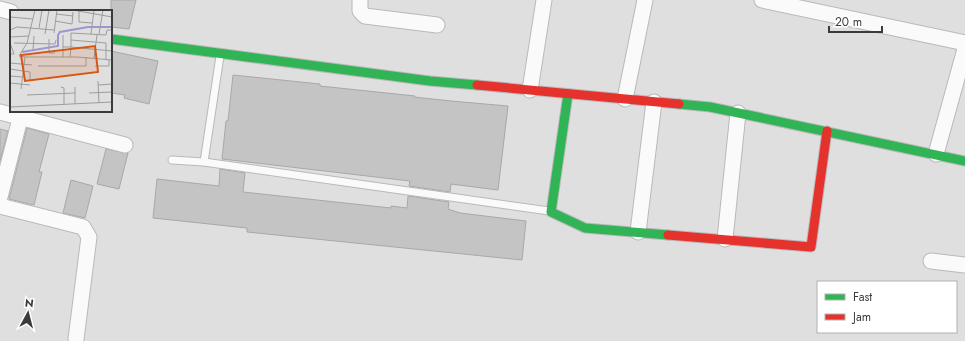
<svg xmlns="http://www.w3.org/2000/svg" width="965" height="341" viewBox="0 0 965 341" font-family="Jost,sans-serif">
<rect width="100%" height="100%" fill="#dfdfe0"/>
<g fill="#c4c4c4" stroke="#a8a8a9">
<polygon points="111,0 136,0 129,29 111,27"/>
<polygon points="111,51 158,61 149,104 124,98 125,95 111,93"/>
<polygon points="233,75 320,84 320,86 415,96 414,97 451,101 508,106 498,190 451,184 450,192 409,186 410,181 222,159 226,121 228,121"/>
<polygon points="27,128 49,134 39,172 42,172 34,205 9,199"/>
<polygon points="0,129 8,131 0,161"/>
<polygon points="106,149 128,153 119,189 97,184"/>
<polygon points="220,169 245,173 243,192 391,208 391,206 407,208 408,196 449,202 448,209 460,213 526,221 522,260 247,232 247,228 153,218 157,179 219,186"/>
<polygon points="71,180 93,186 85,218 63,213"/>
</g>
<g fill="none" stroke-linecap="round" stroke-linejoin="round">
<g stroke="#b9b9bb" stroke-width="9">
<g id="lane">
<polyline points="172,160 204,162 220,56"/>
<polyline points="204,162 549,211"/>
</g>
</g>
<g stroke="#b9b9bb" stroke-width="17">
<g id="street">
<polyline points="360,0 360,11 365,16 437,25"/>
<polyline points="762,0 965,43"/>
<polyline points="0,9 11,12"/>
<polyline points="530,90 544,0"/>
<polyline points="625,99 645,0"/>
<polyline points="0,112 125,145"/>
<polyline points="936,154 965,49"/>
<polyline points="0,197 22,111"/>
<polyline points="0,206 83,227 89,237 76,339"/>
<polyline points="638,232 654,102"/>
<polyline points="725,239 738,113"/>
<polyline points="931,261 965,265"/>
</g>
</g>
<g stroke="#b9b9bb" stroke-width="11">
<g id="fast">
<polyline points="111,39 430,81 477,85"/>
<polyline points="568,94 551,212 585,228 668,235"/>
<polyline points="679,104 710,107 965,161"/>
</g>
</g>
<g stroke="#b9b9bb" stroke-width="11">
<g id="jam">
<polyline points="477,85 679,104"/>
<polyline points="668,235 811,247 827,131"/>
</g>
</g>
<use href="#lane" stroke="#fafafa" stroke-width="7"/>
<use href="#street" stroke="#fafafa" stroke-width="15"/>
<use href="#fast" stroke="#30b455" stroke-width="9"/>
<use href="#jam" stroke="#e5322d" stroke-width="9"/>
</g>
<g transform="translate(10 10)">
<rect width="102" height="102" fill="#dfdfe0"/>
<path fill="none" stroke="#9c98cf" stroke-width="2" d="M12 42 48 36V25L50 22 78 17H102"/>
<path fill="none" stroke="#9d9d9e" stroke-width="1" d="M63 0 102 7M69 0V12L82 13M46 4 63 6M0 7 23 9M45 11 62 14 63 2M29 18 32 0M0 20 7 17 44 20M44 23 47 0M35 24 39 0M81 24 84 0M89 24 93 0M53 25V47M0 27 19 26M39 29V43H45M61 30 96 33V50M0 33 4 44H0M4 33 45 34 46 30M53 37H61V23L96 25 97 20H102M23 40 24 26M15 47 9 46 17 33 25 0M60 47 61 37 102 41M84 48 87 25M0 53 22 55M28 56H76V47M85 56H99V50M0 59 20 62V70M0 66 12 67M88 71 89 93M0 73 20 75M88 75 102 74M51 77 54 78V95M65 77V94M11 79 15 47H67L102 50M79 83 102 82M17 85 65 83M0 97 102 92"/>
<path fill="#d75611" fill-opacity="0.15" stroke="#d75611" stroke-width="2" d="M85 36 88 62 15 71 11 45Z"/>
<rect width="102" height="102" fill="none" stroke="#3b3b3c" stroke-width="2"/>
</g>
<rect x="817" y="281" width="140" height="52" fill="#ffffff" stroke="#b1b1b1"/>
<rect x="825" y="294" width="20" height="6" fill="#30b455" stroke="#b1b1b1"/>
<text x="853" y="301" font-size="12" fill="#3b3b3c">Fast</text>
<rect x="825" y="314" width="20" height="6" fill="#e5322d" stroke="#b1b1b1"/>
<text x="853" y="321" font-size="12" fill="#3b3b3c">Jam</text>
<g transform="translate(28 313) rotate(7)" stroke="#ffffff" stroke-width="3" paint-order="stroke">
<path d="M0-3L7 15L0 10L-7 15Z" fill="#3b3b3c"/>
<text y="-6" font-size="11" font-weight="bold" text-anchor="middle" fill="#3b3b3c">N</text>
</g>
<path d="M829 26v6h53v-6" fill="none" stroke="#3b3b3c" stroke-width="2"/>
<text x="835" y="26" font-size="12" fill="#3b3b3c" stroke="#ffffff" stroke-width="3" paint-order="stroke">20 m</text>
</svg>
